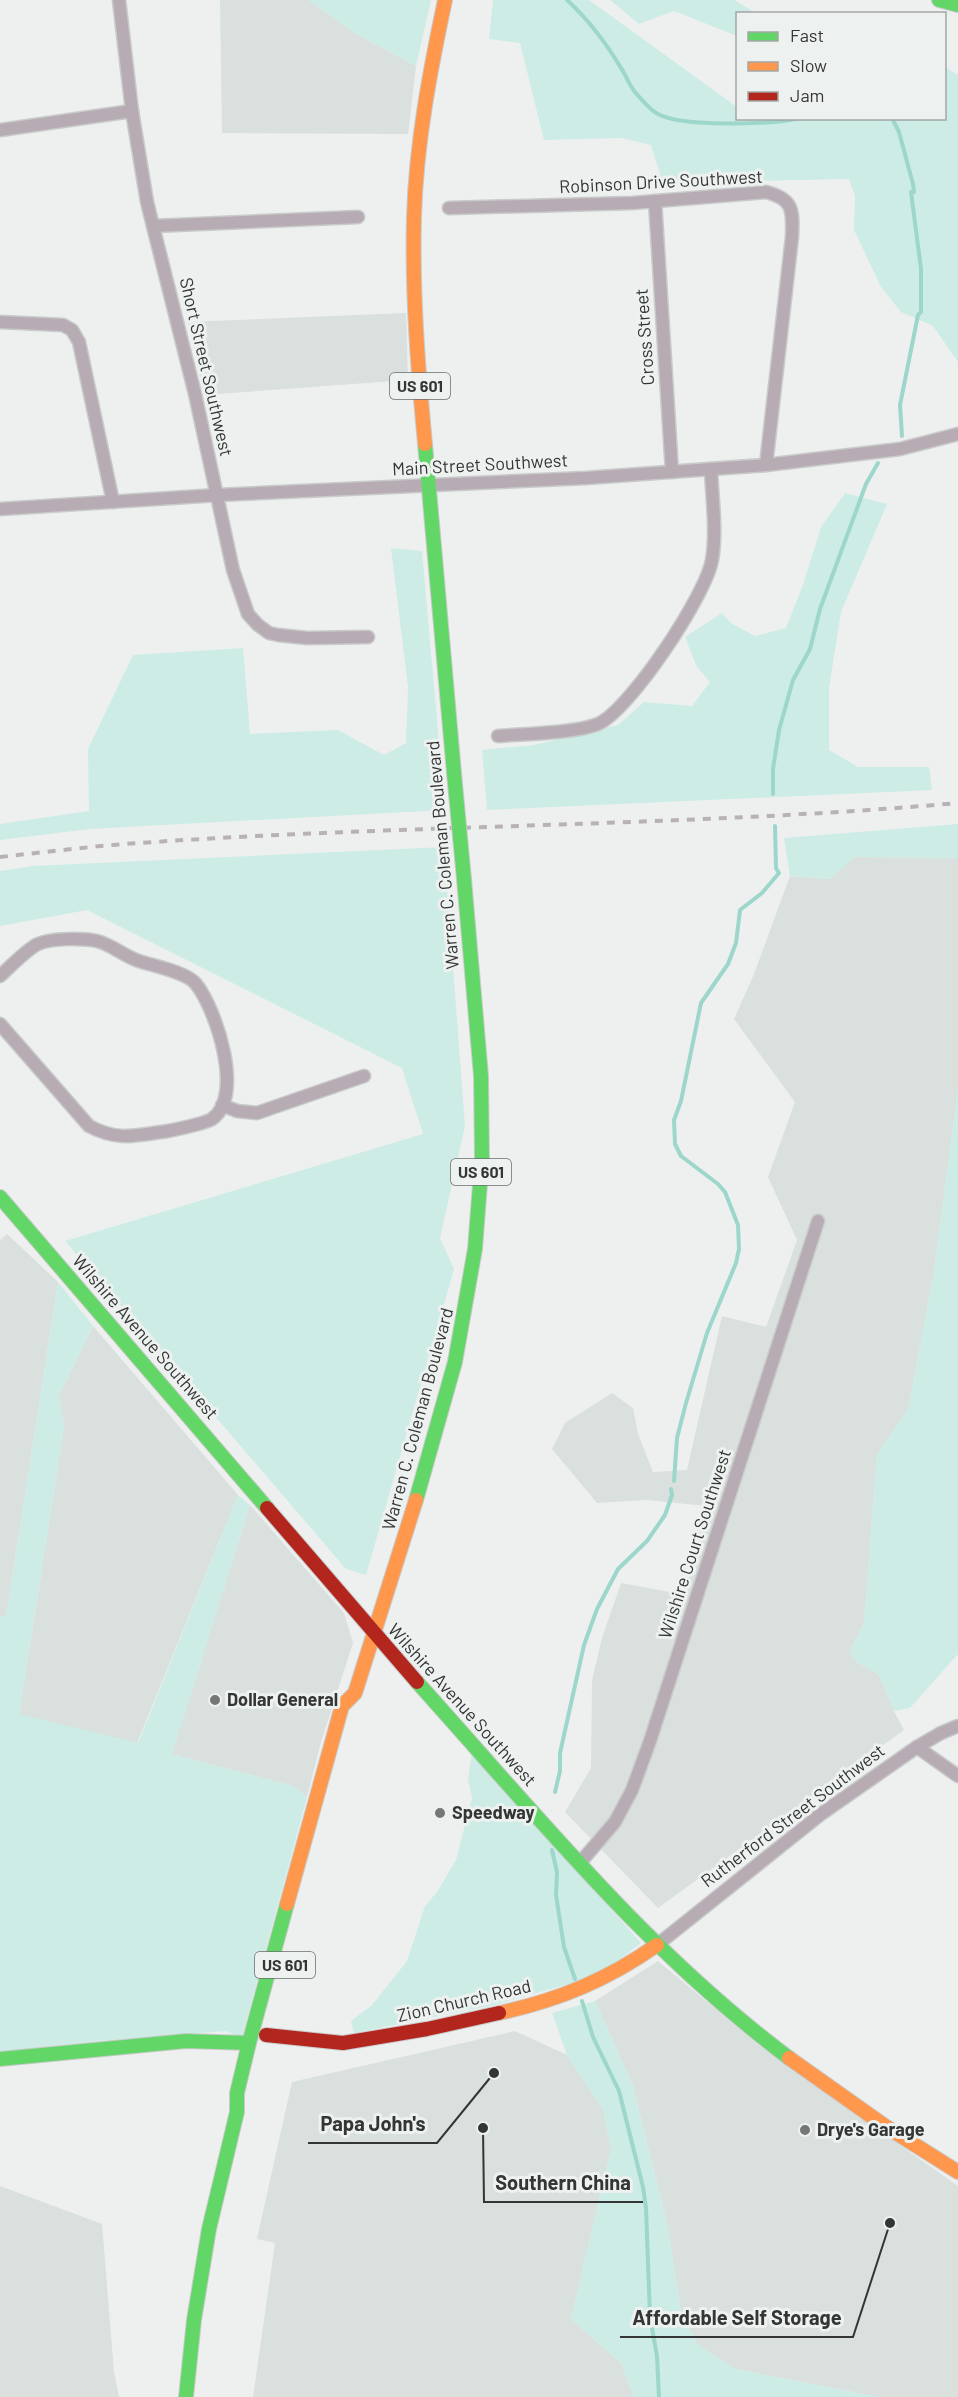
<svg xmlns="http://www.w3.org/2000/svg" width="958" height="2397" viewBox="0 0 958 2397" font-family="Barlow,sans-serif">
<rect width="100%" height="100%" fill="#eef0ef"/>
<g fill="#d9e0de">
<polygon points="220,0 309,0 353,32 416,66 408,134 222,133"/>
<polygon points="406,313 408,380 204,395 188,322"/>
<polygon points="854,857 958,858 958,1089 934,1272 908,1410 877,1454 864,1623 850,1651 854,1660 879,1675 894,1711 904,1730 658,1908 565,1812 591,1768 592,1680 602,1638 621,1583 675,1593 706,1506 647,1500 597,1503 552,1449 565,1423 612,1393 633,1408 638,1434 653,1472 687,1470 722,1316 766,1327 797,1240 768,1177 795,1102 734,1019 754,974 790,876 830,879"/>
<polygon points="7,1234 58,1282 6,1617 0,1616 0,1240"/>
<polygon points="93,1326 238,1495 137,1743 19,1715 64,1427 59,1396"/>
<polygon points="250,1505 344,1613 353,1643 321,1742 307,1797 293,1786 172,1754"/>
<polygon points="658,1961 761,2047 958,2186 958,2397 879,2397 735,2369 697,2344 680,2307 668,2228 633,2086 595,2001"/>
<polygon points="515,2031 567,2055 603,2109 611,2149 571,2319 621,2363 634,2397 253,2397 275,2243 257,2239 292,2082"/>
<polygon points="0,2186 102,2224 114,2372 119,2397 0,2397"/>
</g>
<g fill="#cdece5">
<polygon points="309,0 431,0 416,66 353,32"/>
<polygon points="493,0 589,0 737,107 738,118 944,118 945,67 958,75 958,362 933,326 901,312 881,287 854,230 855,196 849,179 750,181 664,187 651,145 621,138 544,140 520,43 489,39"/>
<polygon points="610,0 734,0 756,13 738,14 737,36 674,11 639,24"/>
<polygon points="845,493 887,504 841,612 829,688 829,750 858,767 929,767 932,790 487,810 482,750 534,745 618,725 644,702 692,706 710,682 697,667 685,637 722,613 731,623 755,636 786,628 804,582 821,527"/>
<polygon points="391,548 422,551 445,810 90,829 0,840 0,824 89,811 88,749 133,655 243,648 250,734 338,730 384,755 406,743 408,687"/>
<polygon points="958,824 958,858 855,857 830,879 790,876 784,838"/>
<polygon points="444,847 465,1126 440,1238 454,1269 366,1575 346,1569 65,1241 423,1134 402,1068 87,910 0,926 0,871 32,866"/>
<polygon points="958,1089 958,1654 910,1708 894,1711 879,1675 854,1660 850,1651 864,1623 877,1454 908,1410 934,1272"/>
<polygon points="58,1282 93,1326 59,1396 64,1427 19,1714 138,1743 238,1495 250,1505 172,1754 293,1786 307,1797 242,2037 225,2031 99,2041 0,2052 0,1616 6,1617"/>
<polygon points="472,1753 641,1943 613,1964 583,1980 494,2005 354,2033 351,2021 372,2005 407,1961 425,1906 437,1892 456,1860 472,1798 468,1779"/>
<polygon points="595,2001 633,2086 668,2228 680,2307 697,2344 735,2369 879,2397 634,2397 621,2363 571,2319 611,2149 603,2109 567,2055 552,2013"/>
</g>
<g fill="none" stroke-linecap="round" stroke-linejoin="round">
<g stroke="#9dd6cb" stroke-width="4">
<path d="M567 0C589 20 606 43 621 68 626 75 629 85 635 92 640 98 650 110 658 114 680 127 774 125 799 118"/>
<polyline points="892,118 899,132 913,184 914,192 911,192 921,269 921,312 918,315 900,405 902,436"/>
<polyline points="773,794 773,769 779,730 793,680 810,649 820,609 866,484 878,463"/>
<polyline points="674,1481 677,1438 686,1403 707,1333 736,1263 739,1249 738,1225 725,1192 718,1184 681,1156 675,1144 674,1120 681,1101 701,1003 728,964 736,943 740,910 762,893 779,873 776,868 775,826"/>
<polyline points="555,1792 560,1771 560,1753 584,1645 597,1609 618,1569 647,1541 665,1515 672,1495 671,1489"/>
<polyline points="552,1850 557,1872 556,1895 564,1947 575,1979"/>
<polyline points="582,2001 593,2037 619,2091 643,2187 646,2208 650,2317 657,2356 659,2397"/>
</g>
<g stroke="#c9cbca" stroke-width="15">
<g id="street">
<polyline points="119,0 132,111 147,202 195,394 233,570 248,614 258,625 269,633 278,635 307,638 368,637"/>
<polyline points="0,130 132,111"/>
<polyline points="655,201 672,472"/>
<path d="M449 208 632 203 766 192C794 199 793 211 792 237L766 465"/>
<polyline points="153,226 358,217"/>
<polyline points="0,322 63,325 72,330 79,342 113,502"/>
<polyline points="0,509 218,495 586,478 766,465 900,449 958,434"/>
<path d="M498 736C524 734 576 733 598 724 630 710 706 595 712 560 717 531 712 498 711 469"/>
<path d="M0 976C10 967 27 949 38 944 51 938 83 938 97 941 113 945 126 958 142 962 155 966 188 973 196 984 216 1009 245 1096 212 1119 203 1124 178 1129 168 1131 136 1135 119 1142 89 1126L0 1024"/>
<polyline points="222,1105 237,1111 257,1113 364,1076"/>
<polyline points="917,1747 958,1776"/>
<polyline points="579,1864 615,1822 632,1790 650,1741 818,1221"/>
<polyline points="657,1945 821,1814 917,1747 941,1733 958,1726"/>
</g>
</g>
<g stroke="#c9cbca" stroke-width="16">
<g id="fast">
<polyline points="939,0 958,5"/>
<polyline points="425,444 454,773"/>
<polyline points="0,1197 267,1508"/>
<polyline points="416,1500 455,1362 475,1249 482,1158 481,1076 464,879"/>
<path d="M417 1682C537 1815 644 1949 789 2058"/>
<polyline points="0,2059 186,2041 249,2043"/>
<polyline points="186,2397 194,2320 209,2229 237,2112 237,2093 249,2043 287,1904"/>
</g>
</g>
<g stroke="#c9cbca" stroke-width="16">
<g id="slow">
<path d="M425 444C418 369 412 293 414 217 416 144 430 71 445 0"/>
<polyline points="287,1904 342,1706 355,1693 416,1500"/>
<path d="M499 2013C559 2000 607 1980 657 1945"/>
<polyline points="789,2058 885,2126 958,2172"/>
</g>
</g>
<g stroke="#c9cbca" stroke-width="16">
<g id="jam">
<polyline points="267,1508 417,1682"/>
<polyline points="266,2035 343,2043 427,2029 499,2013"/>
</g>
</g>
<use href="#street" stroke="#b7abb4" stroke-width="12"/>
<use href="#fast" stroke="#63d668" stroke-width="14"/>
<use href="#slow" stroke="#ff974d" stroke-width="14"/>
<use href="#jam" stroke="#b3261e" stroke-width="14"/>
<path stroke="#b8b2b7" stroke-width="4" stroke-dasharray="8 8" stroke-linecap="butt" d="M0 857C46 852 93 846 139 843 412 824 686 827 958 803"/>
<g stroke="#c9cbca" stroke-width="16" stroke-linecap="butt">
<polyline id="fast-bridge" points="454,773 464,879"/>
</g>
<use href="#fast-bridge" stroke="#63d668" stroke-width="14"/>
</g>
<g fill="#757676" stroke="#edf1f0" stroke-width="2">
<circle cx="215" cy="1700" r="6"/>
<circle cx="440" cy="1813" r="6"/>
<circle cx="805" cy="2130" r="6"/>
</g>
<g text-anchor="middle" stroke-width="6" stroke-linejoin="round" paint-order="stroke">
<g fill="#edf1f0" stroke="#6c6d6d" stroke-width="1.5">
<rect x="390" y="373" width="60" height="26" rx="4.5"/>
<rect x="451" y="1159" width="60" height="26" rx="4.5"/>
<rect x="255" y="1952" width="60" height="26" rx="4.5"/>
</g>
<g font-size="16" font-weight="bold" fill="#343535">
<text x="420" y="392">US 601</text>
<text x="481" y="1178">US 601</text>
<text x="285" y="1971">US 601</text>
</g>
<g font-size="18" fill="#343535" stroke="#edf1f0">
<text transform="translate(661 182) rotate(-3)" y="6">Robinson Drive Southwest</text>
<text transform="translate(645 337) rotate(-94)" y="6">Cross Street</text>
<text transform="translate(206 367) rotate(77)" y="6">Short Street Southwest</text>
<text transform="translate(480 465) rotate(-3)" y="6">Main Street Southwest</text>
<text transform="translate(443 855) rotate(-95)" y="6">Warren C. Coleman Boulevard</text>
<text transform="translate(145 1337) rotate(49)" y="6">Wilshire Avenue Southwest</text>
<text transform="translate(418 1419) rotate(-75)" y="6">Warren C. Coleman Boulevard</text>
<text transform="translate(695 1544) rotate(-72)" y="6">Wilshire Court Southwest</text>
<text transform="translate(462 1705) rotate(48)" y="6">Wilshire Avenue Southwest</text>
<text transform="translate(793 1816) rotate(-37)" y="6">Rutherford Street Southwest</text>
<text transform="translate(464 2001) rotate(-13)" y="6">Zion Church Road</text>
</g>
<g font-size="18" font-weight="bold" fill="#343535" stroke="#edf1f0" text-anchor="start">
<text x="227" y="1706">Dollar General</text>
<text x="452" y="1819">Speedway</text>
<text x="817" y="2136">Drye's Garage</text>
</g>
</g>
<path fill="none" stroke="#343535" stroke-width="2" d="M494 2073L437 2143H308M483 2128L484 2202H643M890 2223L853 2337H620"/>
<g fill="#343535" stroke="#edf1f0" stroke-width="2">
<circle cx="494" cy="2073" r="6"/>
<circle cx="483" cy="2128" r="6"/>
<circle cx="890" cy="2223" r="6"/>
</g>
<g font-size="20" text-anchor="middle" font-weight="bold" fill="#343535" stroke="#edf1f0" stroke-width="6" stroke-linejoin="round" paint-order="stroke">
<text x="373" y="2131">Papa John's</text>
<text x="563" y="2190">Southern China</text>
<text x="737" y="2325">Affordable Self Storage</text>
</g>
<rect x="736" y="12" width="210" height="108" fill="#edf1f0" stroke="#a3a6a5" stroke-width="1.5"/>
<rect x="748" y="32" width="30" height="9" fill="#63d668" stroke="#a3a6a5" stroke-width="1.5"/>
<text x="790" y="42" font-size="18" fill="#343535">Fast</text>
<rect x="748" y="62" width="30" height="9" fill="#ff974d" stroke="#a3a6a5" stroke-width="1.5"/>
<text x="790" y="72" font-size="18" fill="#343535">Slow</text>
<rect x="748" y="92" width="30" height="9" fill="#b3261e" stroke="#a3a6a5" stroke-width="1.5"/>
<text x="790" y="102" font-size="18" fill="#343535">Jam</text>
</svg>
